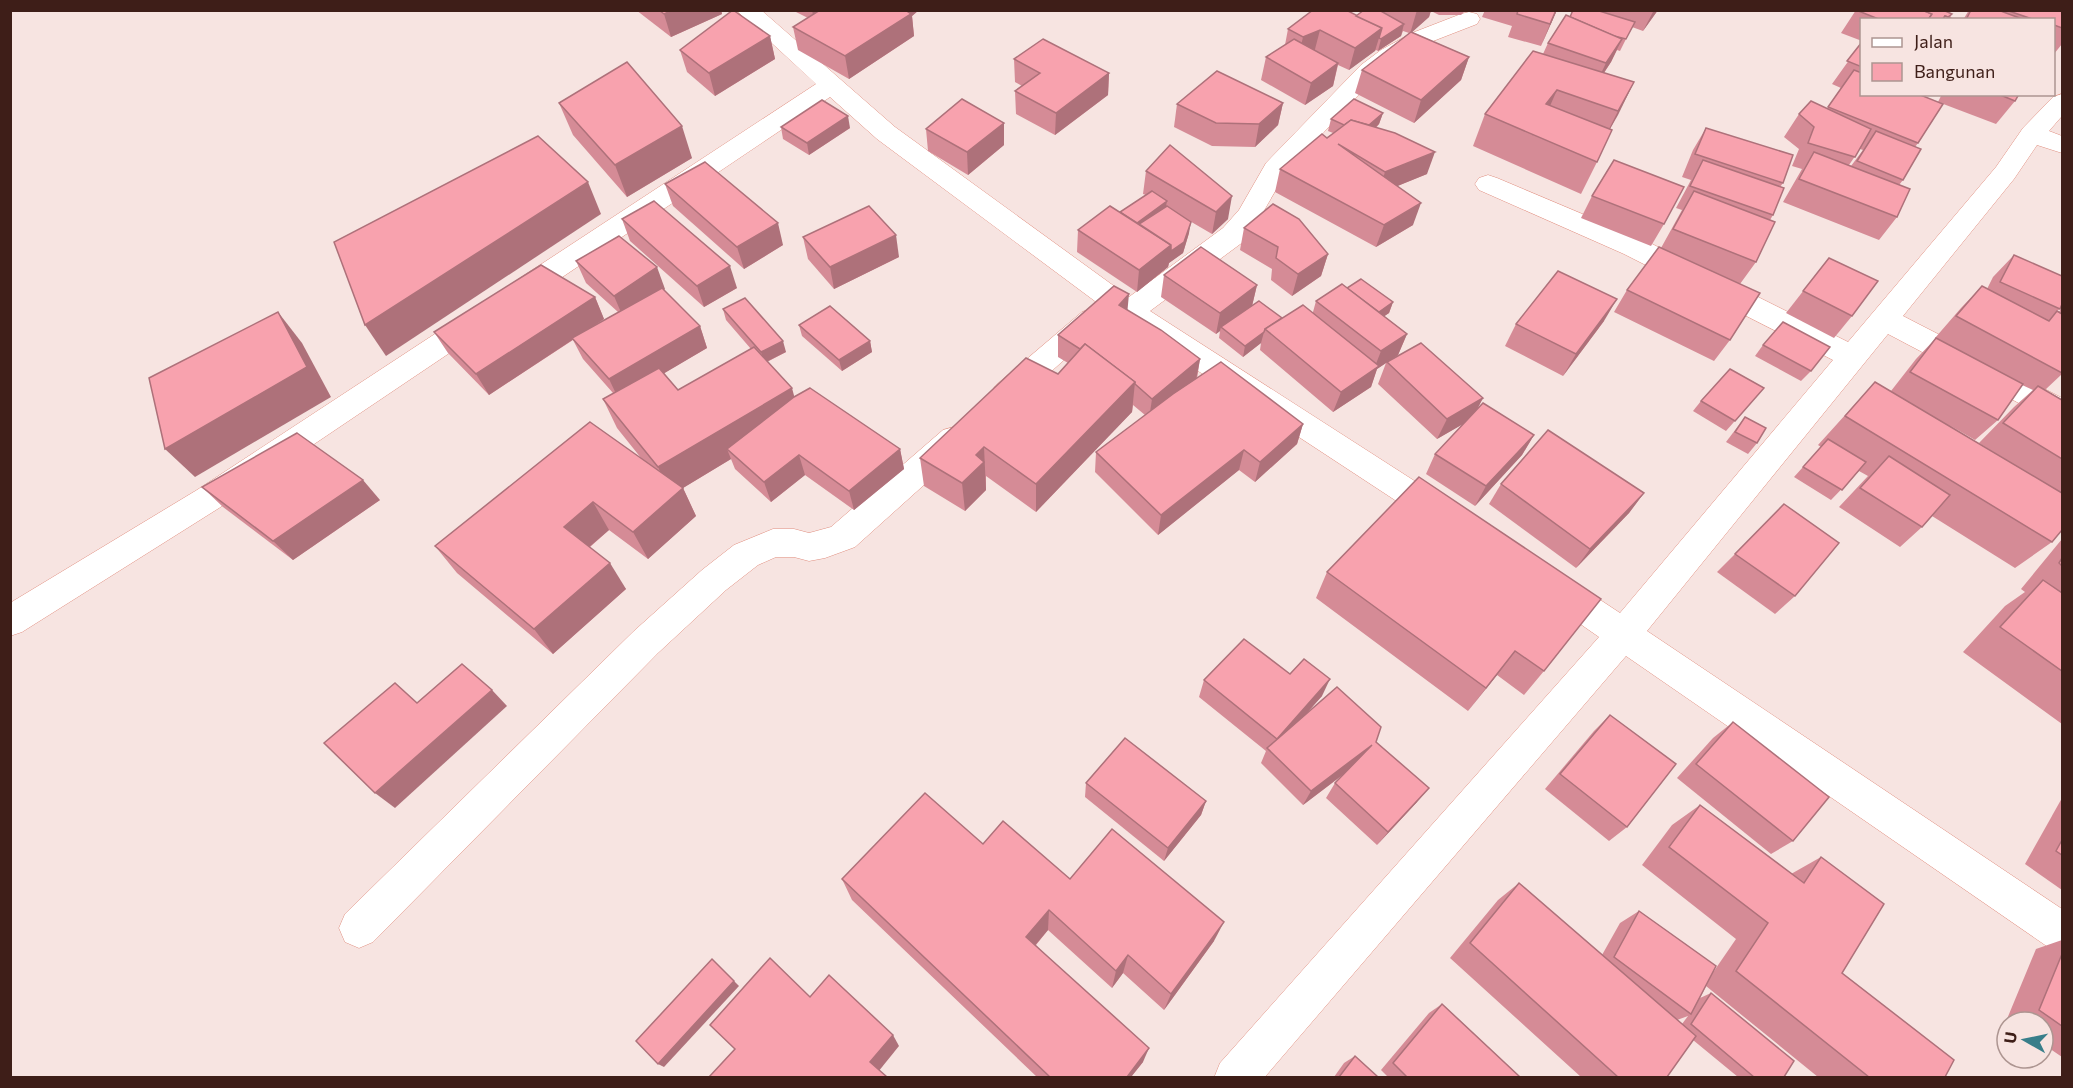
<svg xmlns="http://www.w3.org/2000/svg" width="2073" height="1088" viewBox="0 0 2073 1088" font-family="Commissioner,sans-serif">
<rect width="100%" height="100%" fill="#f7e4e1"/>
<g fill="none" stroke-linecap="round" stroke-linejoin="round">
<g stroke="#e18f80" stroke-width="1">
<g id="minor">
<polygon points="736,10 761,10 895,127 1129,297 1223,228 1239,210 1266,163 1361,65 1381,50 1412,33 1461,14 1469,12 1477,14 1480,19 1477,24 1428,43 1397,60 1377,75 1285,174 1258,221 1243,242 1150,311 1455,507 1460,516 1455,525 1444,529 1433,525 1119,319 877,139 830,97 219,508 22,632 10,636 10,603 197,490 816,84"/>
<polygon points="2062,94 2062,116 2049,131 2062,136 2062,153 2037,145 2014,179 1903,316 2062,398 2062,424 2051,420 1888,334 1647,631 2062,909 2062,953 2048,947 1626,656 1264,1078 1214,1078 1220,1063 1599,637 1543,598 1538,588 1543,578 1555,573 1567,578 1620,613 1833,360 1624,254 1479,190 1475,184 1479,178 1488,175 1497,178 1644,240 1848,342 1996,167 2023,128 2053,97"/>
<polygon points="1092,309 1102,312 1106,319 1102,326 1017,402 1006,406 995,402 991,394 995,386 1082,312"/>
<polygon points="954,427 965,430 969,439 965,448 855,547 825,558 809,561 794,557 776,557 758,565 726,590 658,653 373,942 359,948 345,942 339,928 345,914 634,631 702,570 734,545 773,529 794,529 809,533 831,527 943,430"/>
</g>
</g>
<use href="#minor" fill="#fff" fill-rule="evenodd"/>
</g>
<g fill="#d58b96" fill-rule="evenodd">
<polygon points="636,10 721,10 722,14 671,37"/>
<polygon points="792,10 919,10 912,16 914,36 849,79 798,50 793,27 808,18"/>
<polygon points="1358,10 1466,10 1461,15 1439,15 1431,11 1429,17 1412,32 1469,57 1461,80 1414,123 1355,93 1362,70 1409,33 1403,31 1401,36 1378,51 1376,50 1349,70 1338,65 1333,86 1305,105 1261,80 1266,57 1285,45 1288,29 1356,16 1362,12"/>
<polygon points="1485,10 1557,10 1541,46 1508,37 1512,26 1482,17"/>
<polygon points="1573,10 1658,10 1643,31 1632,27 1620,51 1617,50 1611,62 1604,73 1634,82 1610,129 1597,162 1581,194 1473,146 1485,114 1543,54 1548,43 1570,17"/>
<polygon points="1856,10 1952,14 1950,18 1955,20 1862,20 1862,41 1841,33"/>
<polygon points="1969,10 2062,10 2062,44 2054,54 2054,20 1963,20"/>
<polygon points="770,36 775,59 715,96 687,72 680,50"/>
<path d="M1862 42V94H1928L1925 97 1918 143 1915 147 1903 180 1899 185 1897 217 1879 240 1783 202 1802 169 1792 166 1799 149 1784 137 1799 114 1827 109 1841 88 1832 84ZM1860 149 1863 150 1851 166 1849 165Z"/>
<polygon points="1014,59 1109,73 1108,95 1055,135 1016,114 1015,91 1022,86 1015,82"/>
<polygon points="1942,94 2019,94 2015,101 1996,124 1938,102"/>
<polygon points="559,103 692,158 627,197 573,135"/>
<polygon points="1283,103 1278,125 1255,147 1212,146 1174,127 1177,104"/>
<polygon points="1383,113 1379,124 1376,128 1427,174 1397,186 1413,225 1376,247 1275,192 1280,169 1333,133 1328,131 1331,119"/>
<polygon points="781,127 850,128 809,155 783,139"/>
<polygon points="1706,128 1783,183 1780,187 1773,215 1770,220 1756,262 1740,284 1730,340 1714,361 1614,312 1627,290 1661,248 1682,210 1676,208 1691,180 1682,177 1693,150"/>
<polygon points="926,129 1004,145 968,175 928,151"/>
<polygon points="1146,171 1228,219 1212,234 1188,220 1189,233 1183,253 1169,263 1168,267 1137,292 1077,252 1078,230 1120,212 1146,195 1143,194"/>
<polygon points="665,184 783,245 744,269 673,206"/>
<polygon points="1592,196 1664,224 1651,246 1581,218"/>
<polygon points="622,219 737,288 704,307 630,241"/>
<polygon points="1244,228 1328,254 1321,276 1292,296 1271,280 1272,269 1240,250"/>
<polygon points="803,237 899,257 834,289 808,259"/>
<path d="M2014 255 2060 309 2057 311 2059 312 2062 307V374L2045 390 2062 400V530L2052 542 2015 568 1932 516 1922 527 1900 547 1839 507 1868 476 1859 471 1831 500 1794 477 1821 447 1818 445 1875 382 1891 391 1916 359 1936 338 1938 339 1935 338 1961 308 1982 286 1987 289 1993 277ZM2022 385 2033 390 2014 407 1979 443 2008 461 1949 425 1975 440 1998 420Z"/>
<polygon points="1829,258 1852,316 1834,338 1786,313"/>
<polygon points="576,261 665,289 664,290 700,326 707,348 664,373 678,390 751,349 726,320 723,309 786,352 767,362 794,397 900,449 904,469 854,510 805,475 771,502 735,469 731,459 683,488 696,516 648,559 609,530 590,547 626,589 553,654 457,573 435,546 641,458 617,428 603,399 613,393 583,359 573,340 489,395 448,353 434,332 595,297 604,319 594,326 618,312 586,283"/>
<polygon points="1164,275 1257,285 1252,306 1282,318 1313,312 1316,301 1347,288 1393,302 1389,313 1384,316 1407,334 1398,355 1391,360 1483,398 1476,411 1534,435 1522,455 1475,506 1426,474 1435,454 1464,423 1437,439 1378,384 1386,363 1377,369 1371,387 1333,412 1260,350 1261,343 1243,357 1219,338 1220,331 1216,334 1161,297"/>
<polygon points="1127,310 1200,359 1197,379 1303,424 1297,444 1255,482 1239,470 1158,535 1095,472 1096,452 1145,415 1133,405 1132,412 1036,512 986,476 986,490 965,511 924,486 920,458 1058,374 1068,363 1058,357 1058,335"/>
<polygon points="1604,321 1563,376 1505,346 1516,324"/>
<polygon points="799,325 870,341 872,352 842,371 802,336"/>
<polygon points="1763,345 1811,371 1801,381 1755,356"/>
<polygon points="1764,388 1726,431 1693,411 1701,401"/>
<polygon points="1745,417 1757,443 1748,454 1726,442"/>
<polygon points="1419,477 1544,671 1524,695 1497,675 1468,711 1316,598 1327,572"/>
<polygon points="1501,484 1644,493 1629,513 1576,568 1489,504"/>
<polygon points="202,487 380,500 293,560 223,507"/>
<polygon points="2062,539 2062,724 1963,652 2005,606 2025,592 2021,589"/>
<polygon points="1735,554 1795,596 1775,614 1717,572"/>
<polygon points="1290,674 1322,696 1305,715 1376,742 1417,802 1377,845 1326,798 1335,783 1344,774 1303,805 1261,763 1266,751 1199,697 1204,680"/>
<polygon points="1610,715 1627,827 1609,841 1545,789 1594,731"/>
<polygon points="1733,722 1793,841 1771,854 1677,778 1713,738"/>
<polygon points="1086,783 1206,801 1201,815 1164,861 1085,797"/>
<polygon points="2062,798 2062,890 2025,864"/>
<path d="M1700 805 1791 874 1821 857 1842 973 1945 1077H1818L1706 986 1700 998 1711 993 1784 1077H1738L1693 1040 1667 1077H1581L1450 958 1498 900 1519 883 1602 955 1620 923 1639 911 1714 971 1736 939 1642 865 1672 825ZM1688 1016 1682 1024 1677 1020Z"/>
<polygon points="983,844 1070,879 1214,941 1164,1010 1123,973 1112,988 1048,930 1036,945 1143,1062 1131,1077 1037,1077 852,900 842,879"/>
<polygon points="2062,940 2062,1057 2043,1044 2043,1022 2012,1022 2007,1019 2036,949"/>
<polygon points="1442,1004 1520,1077 1388,1077 1381,1070 1429,1013"/>
<polygon points="1355,1056 1378,1077 1334,1077 1344,1063"/>
</g>
<g fill="#ae717a">
<polygon points="673,10 721,10 722,14 671,37 664,14"/>
<polygon points="812,10 828,10 814,20"/>
<polygon points="901,10 919,10 912,16 914,36 849,79 845,56"/>
<polygon points="1417,10 1431,10 1429,17 1410,34"/>
<polygon points="1556,10 1557,10 1541,46 1550,24"/>
<polygon points="1654,10 1658,10 1643,31"/>
<polygon points="1404,24 1401,36 1378,51 1381,39"/>
<polygon points="1382,28 1375,51 1349,70 1355,48"/>
<polygon points="1320,30 1314,53 1298,59 1303,37"/>
<polygon points="770,36 775,59 715,96 709,73"/>
<polygon points="1622,39 1611,62 1595,86 1606,63"/>
<polygon points="1469,57 1461,80 1414,123 1421,100"/>
<polygon points="1338,63 1333,86 1305,105 1311,83"/>
<polygon points="1109,73 1108,95 1055,135 1056,113"/>
<polygon points="1634,82 1618,115 1602,143 1618,111"/>
<polygon points="1557,90 1543,122 1532,136 1546,104"/>
<polygon points="1283,103 1278,125 1255,147 1259,124"/>
<polygon points="1383,113 1379,124 1357,145 1360,133"/>
<polygon points="848,116 850,128 809,155 807,143"/>
<polygon points="1004,123 1004,145 968,175 967,152"/>
<polygon points="682,126 692,158 627,197 615,165"/>
<polygon points="1435,152 1427,174 1378,194 1385,172"/>
<polygon points="588,182 601,214 386,356 365,325"/>
<polygon points="1232,196 1228,219 1212,234 1216,212"/>
<polygon points="1167,201 1165,212 1130,228"/>
<polygon points="1421,203 1413,225 1376,247 1384,225"/>
<polygon points="1191,222 1189,233 1183,253 1169,263 1168,267 1137,292 1139,270"/>
<polygon points="778,223 783,245 744,269 737,247"/>
<polygon points="896,235 899,257 834,289 830,267"/>
<polygon points="1328,254 1321,276 1292,296 1298,274"/>
<polygon points="730,266 737,288 704,307 697,286"/>
<polygon points="657,267 665,289 623,317 614,296"/>
<polygon points="1257,285 1252,306 1221,327 1220,331 1216,334 1220,313"/>
<polygon points="1129,294 1127,315 1119,305"/>
<polygon points="595,297 604,319 489,395 476,374"/>
<polygon points="1617,299 1604,321 1563,376 1576,354"/>
<polygon points="1393,302 1389,313 1369,327 1373,316"/>
<polygon points="278,312 302,343 331,397 195,477 165,449"/>
<polygon points="700,326 707,348 619,400 609,379"/>
<polygon points="1264,332 1261,343 1243,357 1245,346"/>
<polygon points="1407,334 1398,355 1377,369 1371,387 1333,412 1341,392 1374,369 1381,351"/>
<polygon points="783,341 786,352 764,363 761,352"/>
<polygon points="870,341 872,352 842,371 839,360"/>
<polygon points="1200,359 1196,380 1149,419 1152,399"/>
<polygon points="1135,382 1132,412 1036,512 1036,484"/>
<polygon points="792,388 800,418 727,449 731,459 683,488 696,516 648,559 633,532 671,495 658,467"/>
<polygon points="1483,398 1472,419 1437,439 1447,419"/>
<polygon points="1303,424 1297,444 1255,482 1260,462"/>
<polygon points="1534,435 1522,455 1475,506 1486,486"/>
<polygon points="984,447 986,490 965,511 962,483 976,455"/>
<polygon points="900,449 904,469 854,510 849,491"/>
<polygon points="1244,450 1239,470 1158,535 1161,515"/>
<polygon points="799,455 805,475 771,502 764,482"/>
<polygon points="363,480 380,500 293,560 273,541"/>
<polygon points="1644,493 1629,513 1576,568 1590,549"/>
<polygon points="593,502 609,530 581,554 564,527"/>
<polygon points="610,563 626,589 553,654 534,629"/>
<polygon points="1515,651 1497,675 1468,711 1486,688"/>
<polygon points="1330,679 1322,696 1272,752 1277,739"/>
<polygon points="492,690 507,706 395,808 375,793"/>
<polygon points="1372,745 1362,760 1303,805 1311,791"/>
<polygon points="1429,788 1417,802 1377,845 1388,832"/>
<polygon points="1206,801 1201,815 1164,861 1168,848"/>
<polygon points="1049,910 1048,930 1027,955 1026,937"/>
<polygon points="1224,922 1214,941 1164,1010 1171,994"/>
<polygon points="1128,955 1123,973 1112,988 1116,971"/>
<polygon points="712,959 739,986 664,1067 658,1064"/>
<polygon points="893,1035 899,1046 878,1072 870,1062"/>
<polygon points="1149,1048 1143,1062 1131,1077 1127,1077"/>
</g>
<g fill="#f8a2ae" stroke="#ae717a" stroke-width="1.5">
<polygon points="659,10 673,10 664,14"/>
<polygon points="733,10 770,36 709,73 680,50"/>
<polygon points="820,10 905,10 911,14 845,56 793,27"/>
<polygon points="1313,10 1346,10 1382,28 1355,48 1320,30 1303,37 1288,29"/>
<polygon points="1364,10 1379,10 1404,24 1381,39 1379,38 1382,28 1356,16"/>
<polygon points="1518,10 1556,10 1550,24 1517,14"/>
<polygon points="1573,10 1596,10 1635,22 1626,39 1614,36 1570,17"/>
<polygon points="1856,10 1922,10 1932,14 1928,20 1881,20"/>
<polygon points="1922,10 1943,10 1952,14 1948,17 1945,16 1942,20 1928,20 1932,14"/>
<polygon points="1971,10 1998,10 2025,20 1966,20"/>
<polygon points="2006,10 2062,10 2062,28 2054,25 2054,20 2035,20"/>
<polygon points="1566,15 1622,39 1606,63 1548,43"/>
<polygon points="1945,16 1955,20 1943,20"/>
<polygon points="1411,32 1469,57 1421,100 1362,70"/>
<polygon points="1043,39 1109,73 1056,113 1015,91 1040,73 1014,59"/>
<polygon points="1294,39 1338,63 1311,83 1266,57"/>
<polygon points="1862,42 1862,67 1847,61"/>
<polygon points="1533,51 1634,82 1618,111 1557,90 1546,104 1612,130 1597,162 1485,114"/>
<polygon points="627,62 682,126 615,165 559,103"/>
<polygon points="1854,70 1862,73 1862,94 1918,94 1943,104 1918,143 1828,107"/>
<polygon points="1217,71 1283,103 1259,124 1216,123 1177,104"/>
<polygon points="1998,94 2019,94 2015,101"/>
<polygon points="962,99 1004,123 967,152 926,129"/>
<polygon points="1354,99 1383,113 1369,125 1351,120 1344,125 1331,119"/>
<polygon points="822,100 848,116 807,143 781,127"/>
<polygon points="1811,101 1871,129 1855,157 1808,143 1814,127 1799,114"/>
<polygon points="1351,120 1395,133 1435,152 1385,172 1338,144 1421,203 1384,225 1280,169 1322,134 1327,138"/>
<polygon points="1706,128 1793,155 1783,183 1695,154"/>
<polygon points="1876,131 1921,149 1903,180 1857,161"/>
<polygon points="538,136 588,182 365,325 334,242"/>
<polygon points="1170,145 1232,196 1216,212 1146,171"/>
<polygon points="1814,152 1910,189 1897,217 1799,179"/>
<polygon points="1614,160 1684,187 1664,224 1592,196"/>
<polygon points="1703,160 1784,188 1773,215 1690,186"/>
<polygon points="705,162 778,223 737,247 665,184"/>
<polygon points="1152,191 1167,201 1137,223 1120,212"/>
<polygon points="1694,191 1775,222 1756,262 1673,229"/>
<polygon points="654,201 730,266 697,286 622,219"/>
<polygon points="1273,204 1299,219 1328,254 1298,274 1276,258 1278,247 1244,228"/>
<polygon points="869,206 896,235 830,267 803,237"/>
<polygon points="1110,206 1171,245 1139,270 1078,230"/>
<polygon points="1167,206 1191,222 1184,242 1171,251 1171,245 1139,224"/>
<polygon points="619,236 657,267 614,296 576,261"/>
<polygon points="1201,247 1257,285 1220,313 1164,275"/>
<polygon points="1659,247 1760,293 1730,340 1627,290"/>
<polygon points="2014,255 2062,276 2062,304 2060,309 2000,282"/>
<polygon points="1829,258 1878,281 1852,316 1803,291"/>
<polygon points="541,265 595,297 476,374 434,332"/>
<polygon points="1558,271 1617,299 1576,354 1516,324"/>
<polygon points="1361,279 1393,302 1379,312 1347,288"/>
<polygon points="1342,284 1407,334 1381,351 1316,301"/>
<polygon points="1114,286 1129,294 1119,305 1161,330 1200,359 1152,399 1135,384 1135,382 1085,344 1080,349 1058,335"/>
<polygon points="1982,286 2049,321 2057,311 2062,314 2062,373 1956,316"/>
<polygon points="662,288 700,326 609,379 572,338"/>
<polygon points="745,298 783,341 761,352 723,309"/>
<polygon points="1259,301 1282,318 1265,329 1264,332 1245,346 1221,327"/>
<polygon points="1303,305 1379,366 1341,392 1265,329"/>
<polygon points="830,306 870,341 839,360 799,325"/>
<polygon points="278,312 307,367 165,449 149,378"/>
<polygon points="1783,322 1830,347 1811,371 1763,345"/>
<polygon points="1936,338 2023,384 1998,420 1910,372"/>
<polygon points="1421,343 1483,398 1447,419 1387,362"/>
<polygon points="1085,344 1135,382 1036,484 984,447 976,455 984,462 962,483 920,458 1026,358 1058,374"/>
<polygon points="754,347 792,388 658,467 603,399 659,368 678,390"/>
<polygon points="1221,362 1303,424 1260,462 1244,450 1161,515 1096,452 1173,394"/>
<polygon points="1730,369 1764,388 1735,421 1701,401"/>
<polygon points="1875,382 2062,493 2062,530 2052,542 1845,416"/>
<polygon points="2038,386 2062,400 2062,459 2003,423"/>
<polygon points="810,388 900,449 849,491 799,455 764,482 727,449 794,397"/>
<polygon points="1483,403 1534,435 1486,486 1435,454"/>
<polygon points="1745,417 1766,428 1757,443 1735,432"/>
<polygon points="590,422 683,488 633,532 593,502 564,527 610,563 534,629 435,546"/>
<polygon points="1548,430 1644,493 1590,549 1501,484"/>
<polygon points="297,433 363,480 273,541 202,487"/>
<polygon points="1828,439 1866,462 1842,490 1803,467"/>
<polygon points="1889,456 1950,495 1922,527 1860,488"/>
<polygon points="1419,477 1601,599 1544,671 1515,651 1486,688 1327,572"/>
<polygon points="1784,504 1839,543 1795,596 1735,554"/>
<polygon points="2062,558 2062,566 2059,563"/>
<polygon points="2043,580 2062,593 2062,671 2000,627"/>
<polygon points="1244,639 1290,674 1304,659 1330,679 1277,739 1204,680"/>
<polygon points="462,664 492,690 375,793 324,743 395,683 417,703"/>
<polygon points="1337,687 1381,727 1376,742 1429,788 1388,832 1335,783 1372,745 1311,791 1267,748"/>
<polygon points="1610,715 1676,764 1627,827 1560,774"/>
<polygon points="1733,722 1829,797 1793,841 1696,764"/>
<polygon points="1125,738 1206,801 1168,848 1086,783"/>
<polygon points="925,793 983,844 1003,821 1070,879 1112,829 1224,922 1171,994 1128,955 1116,971 1049,910 1026,937 1149,1048 1127,1077 1050,1077 842,879"/>
<polygon points="1700,805 1804,883 1821,857 1884,904 1842,973 1954,1060 1945,1077 1869,1077 1736,971 1768,923 1669,847"/>
<polygon points="2062,840 2062,855 2056,851"/>
<polygon points="1519,883 1696,1036 1667,1077 1618,1077 1470,943"/>
<polygon points="1639,911 1716,966 1691,1014 1614,957"/>
<polygon points="2062,954 2062,1026 2039,1010"/>
<polygon points="770,958 810,997 829,975 893,1035 870,1062 887,1077 709,1077 735,1049 710,1025"/>
<polygon points="712,959 734,981 658,1064 636,1041"/>
<polygon points="1711,993 1794,1061 1784,1077 1754,1077 1691,1024"/>
<polygon points="1442,1004 1520,1077 1407,1077 1393,1063"/>
<polygon points="1355,1056 1378,1077 1339,1077"/>
</g>
<rect width="2073" height="1088" fill="none" stroke="#3e1e18" stroke-width="24"/>
<rect x="1860" y="18" width="195" height="78" fill="#f7e4e1" stroke="#ad9591" stroke-width="1.5"/>
<rect x="1872" y="38" width="30" height="9" fill="#ffffff" stroke="#ad9591" stroke-width="1.5"/>
<text x="1914" y="48" font-size="18" fill="#3e1e18">Jalan</text>
<rect x="1872" y="63" width="30" height="18" fill="#f8a2ae" stroke="#ad9591" stroke-width="1.5"/>
<text x="1914" y="78" font-size="18" fill="#3e1e18">Bangunan</text>
<g transform="translate(2025 1040) rotate(279)"><circle r="28" fill="#f7e4e1" stroke="#ad9591" stroke-width="1.5"/>
<path d="M0-4.5L10 22L0 15L-10 22Z" fill="#387e8a"/>
<text y="-9" font-size="16" font-weight="bold" text-anchor="middle" fill="#3e1e18">U</text>
</g>
</svg>
